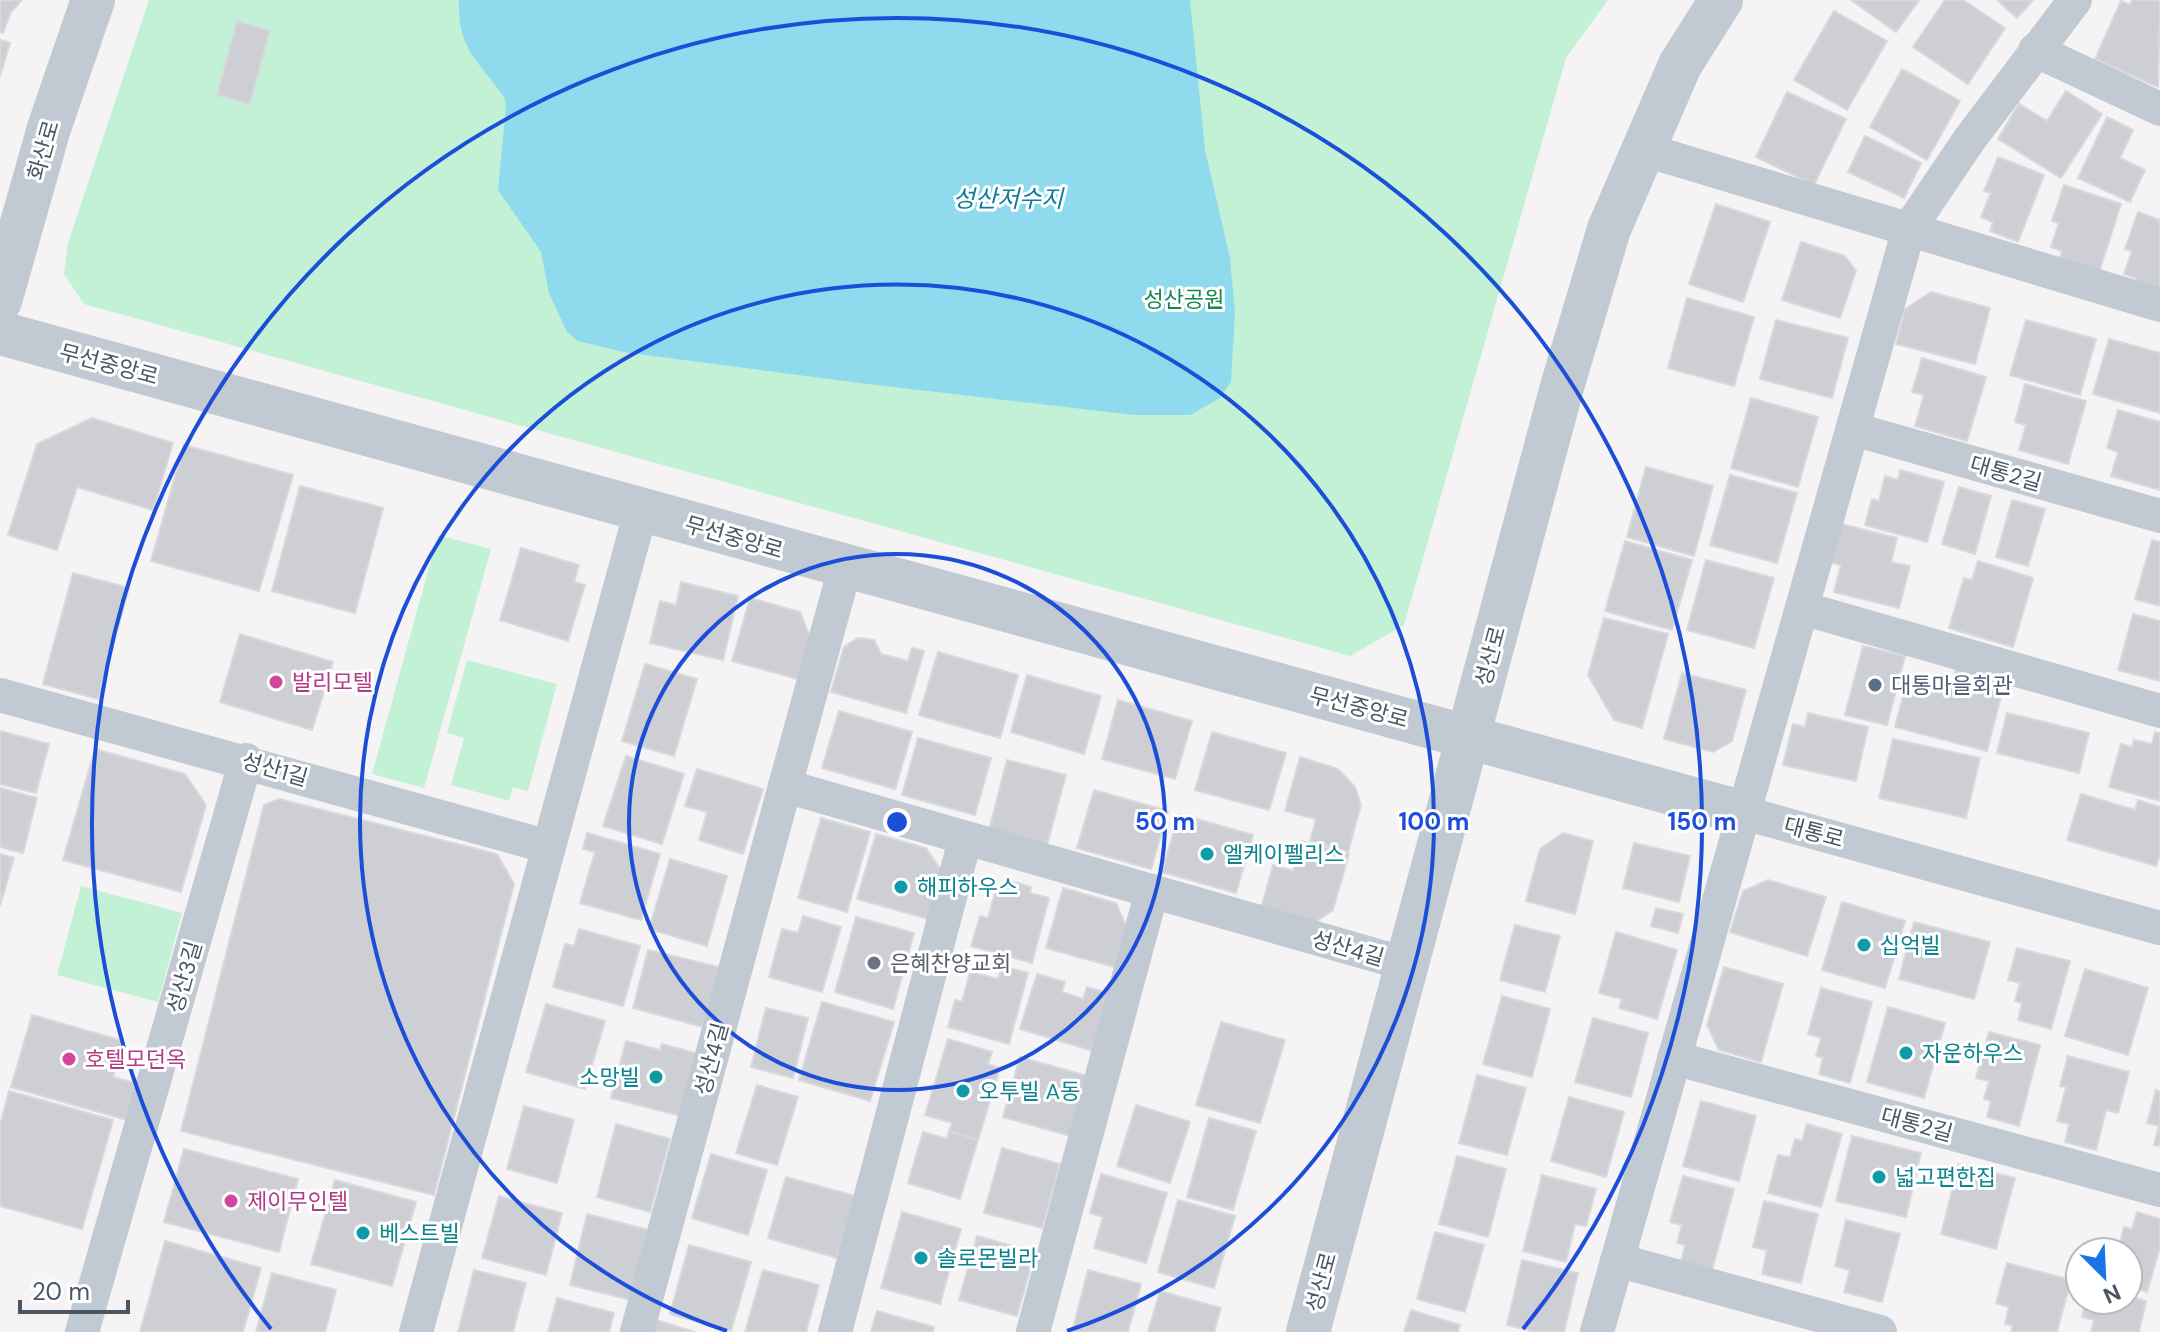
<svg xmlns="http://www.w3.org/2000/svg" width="2160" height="1332" viewBox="0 0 2160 1332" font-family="'DM Sans','Noto Sans KR',sans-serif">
<rect width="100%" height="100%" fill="#f5f3f3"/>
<g fill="#c3f1d5">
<polygon points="149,0 1608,0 1566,58 1404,625 1350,656 84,304 64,274 68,243"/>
<polygon points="438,535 491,549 424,788 372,774"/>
<polygon points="467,660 557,684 528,791 513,787 509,801 451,785 464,738 447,733"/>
<polygon points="81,886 182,913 158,1002 57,975"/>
</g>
<path fill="#90daee" d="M459 0H1190L1205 150 1230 258 1235 313 1231 382 1220 398 1190 415H1134L859 383 623 352 578 341 567 332 549 293 541 252 498 190 506 107 504 97C478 60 457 49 459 0Z"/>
<g fill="#cdcfd5" stroke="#d7d9de" stroke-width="2">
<polygon points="0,0 22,0 11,12 3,33 0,32"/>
<polygon points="1851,0 1919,0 1896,32"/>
<polygon points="1945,0 1963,0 2005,28 1968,84 1913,47"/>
<polygon points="1997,0 2033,0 2017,18"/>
<polygon points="2132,0 2160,0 2158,87 2095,59 2121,1 2130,5"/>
<polygon points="1834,11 1887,41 1847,110 1794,80"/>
<polygon points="237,21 270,30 250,104 217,95"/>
<polygon points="0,40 10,43 0,76"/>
<polygon points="1902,69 1960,101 1927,160 1870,127"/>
<polygon points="2066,91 2102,114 2061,178 1998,139 2019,104 2047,121"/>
<polygon points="1787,92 1846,119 1814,185 1756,157"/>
<polygon points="2107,117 2133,130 2120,158 2145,170 2130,202 2078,178"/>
<polygon points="1865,136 1921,163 1904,198 1848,172"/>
<polygon points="1998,157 2044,175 2018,242 1990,231 1993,222 1981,217 1991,193 1984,191"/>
<polygon points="2064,185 2121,204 2099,272 2060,258 2062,251 2051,247 2059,223 2052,221"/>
<polygon points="1716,204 1770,222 1743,302 1689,284"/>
<polygon points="2138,212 2160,220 2160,295 2133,286 2136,278 2124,274 2132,251 2125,249"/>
<polygon points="1801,242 1845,256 1856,271 1840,318 1782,300"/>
<polygon points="1931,292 1990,308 1975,364 1896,344 1905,309"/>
<polygon points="1687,298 1754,317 1734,386 1668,368"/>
<polygon points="1776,320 1848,338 1832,398 1760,379"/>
<polygon points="2026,320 2096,339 2080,395 2010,375"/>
<polygon points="2109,339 2160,353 2160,413 2093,394"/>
<polygon points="1922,358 1986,377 1967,441 1915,426 1924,395 1912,392"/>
<polygon points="2025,384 2086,401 2068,464 2019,450 2026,425 2015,422"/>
<polygon points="1751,398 1818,417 1798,487 1731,468"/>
<polygon points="2118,410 2160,422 2160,490 2111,476 2118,452 2107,448"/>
<polygon points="92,418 173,443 153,510 77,487 57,550 8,535 37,444"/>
<polygon points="184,445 293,475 259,591 151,561"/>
<polygon points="1646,467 1713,486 1694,556 1627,537"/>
<polygon points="1900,470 1944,482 1927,542 1865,525 1872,499 1879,501 1885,476 1898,480"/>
<polygon points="1730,475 1797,493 1777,563 1710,545"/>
<polygon points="300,486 383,508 355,613 272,591"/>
<polygon points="1959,487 1991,496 1975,554 1942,544"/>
<polygon points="2012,500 2045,509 2028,566 1996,557"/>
<polygon points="1838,523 1897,538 1891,562 1910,566 1899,608 1834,592 1841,565 1828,562"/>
<polygon points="2152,540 2160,542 2160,606 2135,599"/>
<polygon points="1625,541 1692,560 1672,630 1605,611"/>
<polygon points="521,548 579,565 574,582 585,585 568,641 500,620"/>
<polygon points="1706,560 1774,578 1754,648 1687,630"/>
<polygon points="1978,561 2033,578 2013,647 1949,628 1964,578 1972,580"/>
<polygon points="73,573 129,588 98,699 43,684"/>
<polygon points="681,582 738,596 723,660 650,643 660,601 676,605"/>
<polygon points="750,598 800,612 810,637 798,679 732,661"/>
<polygon points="2133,614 2160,621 2160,681 2118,670"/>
<polygon points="1604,618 1668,634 1642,728 1614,720 1588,675"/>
<polygon points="240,634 333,662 312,730 220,702"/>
<polygon points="858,638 874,640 881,654 908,661 912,648 924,651 906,713 831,692 844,647"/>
<polygon points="1863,646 1905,656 1887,725 1845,715"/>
<polygon points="938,652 1018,675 1000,738 919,715"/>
<polygon points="645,664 697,679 674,756 622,741"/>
<polygon points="1956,669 2005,681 1987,751 1895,727 1906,685 1949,695"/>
<polygon points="1682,673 1746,690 1732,741 1713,752 1664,739"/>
<polygon points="1027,675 1101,696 1084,754 1011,732"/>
<polygon points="1118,700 1192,721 1175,779 1102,759"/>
<polygon points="839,711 912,732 895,789 822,768"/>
<polygon points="1808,713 1868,727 1856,781 1783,765 1793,724 1805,727"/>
<polygon points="2007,713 2089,733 2079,773 1997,753"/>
<polygon points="0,731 49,744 36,793 0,784"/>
<polygon points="1212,732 1286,753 1269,810 1195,790"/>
<polygon points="2155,732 2160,733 2160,801 2109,787 2121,744 2132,747 2134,740 2152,744"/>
<polygon points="918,738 991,758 975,815 902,795"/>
<polygon points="1893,739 1980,758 1966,818 1879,798"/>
<polygon points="95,749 185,774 206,805 181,892 63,860"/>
<polygon points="626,756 684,774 662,844 603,826"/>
<polygon points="1300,757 1338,769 1355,787 1361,805 1348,852 1310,841 1316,819 1285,811"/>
<polygon points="1007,760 1066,775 1046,849 988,834"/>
<polygon points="697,769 763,789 743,854 699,840 707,812 685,806"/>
<polygon points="0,788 37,798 23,853 0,847"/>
<polygon points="1094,790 1168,811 1151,869 1077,848"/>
<polygon points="2081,794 2135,810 2138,800 2160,807 2160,854 2156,866 2067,840"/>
<polygon points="279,799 497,854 514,884 434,1195 181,1131 264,805"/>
<polygon points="1179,814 1253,835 1236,893 1162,872"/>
<polygon points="821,818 870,832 847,912 798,898"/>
<polygon points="587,833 660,854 641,920 580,903 595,852 583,849"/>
<polygon points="1563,833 1593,841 1575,914 1526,901 1540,849"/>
<polygon points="876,834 926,848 945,876 932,920 857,899"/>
<polygon points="1301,841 1349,854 1333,910 1309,926 1260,912 1273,865 1293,871"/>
<polygon points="1634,843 1690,856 1679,902 1623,888"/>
<polygon points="0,854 14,858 0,906"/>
<polygon points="670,859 727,876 707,946 649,929"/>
<polygon points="1006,880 1031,887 1030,893 1049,898 1032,963 971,946 980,916 988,918 996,890 1002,892"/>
<polygon points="1768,880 1826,897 1807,956 1730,932 1743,891"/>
<polygon points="1063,888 1116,903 1126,926 1114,967 1046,948"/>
<polygon points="1842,902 1905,921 1885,988 1822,970"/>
<polygon points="1656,908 1683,914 1678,933 1651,926"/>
<polygon points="803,916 841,927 822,992 769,977 782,929 798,933"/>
<polygon points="856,917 914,933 893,1009 835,992"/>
<polygon points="1914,922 1990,942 1974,999 1899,979"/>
<polygon points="1515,925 1560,936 1545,992 1500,980"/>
<polygon points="579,929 640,946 623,1006 553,987 565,944 574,946"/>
<polygon points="1616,932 1677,950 1657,1019 1619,1008 1622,999 1599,993"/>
<polygon points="2017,948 2070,961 2051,1029 2018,1020 2022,1003 2015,1001 2020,983 2008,980"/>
<polygon points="648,950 719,967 703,1027 633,1008"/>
<polygon points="1002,966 1028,973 1009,1044 948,1027 955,1000 962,1002 970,972 998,979"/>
<polygon points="1724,967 1783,984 1761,1062 1719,1050 1707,1025"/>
<polygon points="2085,969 2148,988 2128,1055 2065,1036"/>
<polygon points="1037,974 1065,982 1062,992 1083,999 1087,987 1113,995 1096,1052 1020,1029"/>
<polygon points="1821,988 1872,1002 1850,1083 1819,1074 1823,1058 1816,1056 1821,1038 1808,1034"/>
<polygon points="1502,996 1550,1009 1532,1077 1483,1064"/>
<polygon points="822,1002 894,1022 870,1101 799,1080"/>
<polygon points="546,1004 605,1021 585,1089 526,1072"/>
<polygon points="1888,1007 1945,1023 1924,1098 1867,1082"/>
<polygon points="766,1008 808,1018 793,1078 751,1067"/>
<polygon points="32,1015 123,1041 113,1077 138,1084 127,1120 11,1087"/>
<polygon points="1593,1018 1648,1033 1631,1097 1575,1082"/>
<polygon points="1221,1022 1285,1040 1260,1123 1196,1105"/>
<polygon points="1989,1032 2040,1045 2019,1126 1987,1117 1991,1101 1984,1099 1989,1081 1976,1078"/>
<polygon points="948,1039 992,1052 988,1064 1000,1068 978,1140 949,1131 952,1123 925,1115"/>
<polygon points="626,1041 660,1050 662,1044 702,1055 685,1117 611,1098"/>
<polygon points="2068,1056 2129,1072 2118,1113 2106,1110 2096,1150 2065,1142 2069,1124 2057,1121 2066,1087 2060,1086"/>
<polygon points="1020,1057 1091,1077 1074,1137 1003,1117"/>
<polygon points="1477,1075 1526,1088 1507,1155 1459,1143"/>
<polygon points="757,1085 798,1097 777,1165 736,1153"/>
<polygon points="2156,1090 2160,1092 2160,1146 2154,1145 2159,1126 2147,1123"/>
<polygon points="9,1091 113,1120 82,1229 0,1206 0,1125"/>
<polygon points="1569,1097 1624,1112 1606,1177 1551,1161"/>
<polygon points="1701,1101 1756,1116 1739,1181 1683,1166"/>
<polygon points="1136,1105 1190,1122 1170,1183 1117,1166"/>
<polygon points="524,1106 574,1120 557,1183 507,1169"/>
<polygon points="1209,1118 1256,1131 1233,1210 1187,1197"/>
<polygon points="616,1124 670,1139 650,1212 597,1197"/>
<polygon points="1807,1124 1842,1134 1821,1207 1768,1193 1778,1155 1790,1157 1795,1139 1802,1141"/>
<polygon points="949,1131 978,1140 960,1199 908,1183 923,1132 947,1139"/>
<polygon points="1852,1136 1921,1153 1906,1217 1836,1201"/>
<polygon points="1002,1148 1060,1164 1042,1228 984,1213"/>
<polygon points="184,1149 298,1179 279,1252 164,1222"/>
<polygon points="711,1154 767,1170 748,1235 692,1218"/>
<polygon points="1457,1156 1506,1169 1488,1237 1439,1224"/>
<polygon points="1959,1164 2015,1178 1996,1249 1941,1234"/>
<polygon points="1101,1174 1167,1193 1146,1263 1094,1248 1103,1217 1090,1213"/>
<polygon points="1542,1175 1596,1189 1586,1226 1575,1224 1566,1262 1523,1251"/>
<polygon points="1683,1176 1734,1189 1712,1270 1681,1262 1685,1245 1677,1243 1682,1225 1670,1222"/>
<polygon points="786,1177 855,1196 837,1258 768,1238"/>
<polygon points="335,1180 416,1202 392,1286 311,1264"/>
<polygon points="499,1196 562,1213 546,1275 482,1258"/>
<polygon points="1178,1200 1235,1216 1214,1288 1158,1272"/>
<polygon points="1764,1201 1818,1214 1801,1283 1762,1274 1767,1250 1753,1247"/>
<polygon points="902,1212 961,1229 940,1304 881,1288"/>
<polygon points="2137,1212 2160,1219 2160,1247 2147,1292 2128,1286 2128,1252 2104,1252 2107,1240 2120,1244 2124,1227 2132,1229"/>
<polygon points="587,1214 649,1230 631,1300 570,1285"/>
<polygon points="1846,1220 1900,1234 1882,1302 1844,1292 1850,1270 1835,1266"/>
<polygon points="1435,1232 1484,1245 1465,1312 1417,1299"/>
<polygon points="977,1236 1035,1252 1017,1316 959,1300"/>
<polygon points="165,1241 261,1268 243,1332 140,1332"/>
<polygon points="689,1245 751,1262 731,1331 670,1314"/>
<polygon points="1522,1260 1578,1273 1564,1332 1536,1332 1507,1325"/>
<polygon points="2007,1263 2071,1280 2057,1332 2011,1332 2013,1326 2005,1324 2009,1307 1996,1303"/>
<polygon points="474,1270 526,1283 513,1332 458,1332"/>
<polygon points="763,1270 819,1285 806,1332 745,1332"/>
<polygon points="1088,1270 1141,1284 1128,1332 1072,1332"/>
<polygon points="272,1273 336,1290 325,1332 256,1332"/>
<polygon points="1160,1291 1221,1308 1214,1332 1148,1332"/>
<polygon points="2128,1296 2146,1301 2139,1332 2091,1332 2094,1320 2082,1317 2086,1300 2128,1300"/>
<polygon points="557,1298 614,1313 609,1332 548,1332"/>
<polygon points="1411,1310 1460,1325 1458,1332 1404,1332"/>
<polygon points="877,1311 934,1327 933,1332 871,1332"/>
<polygon points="656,1320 695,1332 653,1332"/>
</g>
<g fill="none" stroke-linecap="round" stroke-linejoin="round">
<g stroke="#c1cad2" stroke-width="34">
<polyline points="2035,50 2160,109"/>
<polyline points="1642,149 2160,305"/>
<polyline points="1853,429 2160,516"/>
<polyline points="1802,608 2160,711"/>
<polyline points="0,695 549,847"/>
<polyline points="785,786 845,568"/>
<polyline points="1744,813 2160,928"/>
<polyline points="1674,1058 2160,1190"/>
<polyline points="1617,1260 1880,1332"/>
<polyline points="82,1332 246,760"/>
<polyline points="416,1332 641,511"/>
<polyline points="637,1332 785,786 1406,964"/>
<polyline points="835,1332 965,840"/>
<polyline points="1033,1332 1152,891"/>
<polyline points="1597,1332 1909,229 1969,140 2075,0"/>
</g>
<g stroke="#c1cad2" stroke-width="44">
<polyline points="0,301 49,128 93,0"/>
<polyline points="0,333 1744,813"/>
<polyline points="1308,1332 1562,387 1609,229 1680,65 1721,0"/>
</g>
</g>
<g fill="none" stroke="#1d4ed8" stroke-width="4">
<circle cx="897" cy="822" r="268"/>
<path d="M727 1331A537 537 0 1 1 1067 1331"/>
<path d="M271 1329A805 805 0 1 1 1523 1329"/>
</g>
<g fill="#d1479c" stroke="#fff" stroke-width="3">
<circle cx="276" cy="682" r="8"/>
<circle cx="69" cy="1059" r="8"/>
<circle cx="231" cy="1201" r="8"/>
</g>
<circle fill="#5c6f8a" stroke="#fff" stroke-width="3" cx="1875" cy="685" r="8"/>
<g fill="#0f9aa8" stroke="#fff" stroke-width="3">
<circle cx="1207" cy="854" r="8"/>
<circle cx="901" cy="887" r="8"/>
<circle cx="1864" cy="945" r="8"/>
<circle cx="1906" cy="1053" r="8"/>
<circle cx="656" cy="1077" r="8"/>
<circle cx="963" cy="1091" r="8"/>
<circle cx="1879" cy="1177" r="8"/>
<circle cx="363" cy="1233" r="8"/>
<circle cx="921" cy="1258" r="8"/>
</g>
<circle fill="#6b7280" stroke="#fff" stroke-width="3" cx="874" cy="963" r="8"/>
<g text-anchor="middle" stroke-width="6" stroke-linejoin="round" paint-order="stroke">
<g font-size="22" fill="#4a5661" stroke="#fff">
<text transform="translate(43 150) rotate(-74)" y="8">화산로</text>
<text transform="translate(109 364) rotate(15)" y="8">무선중앙로</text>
<text transform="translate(2006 473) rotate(16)" y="8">대통2길</text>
<text transform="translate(734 537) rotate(16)" y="8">무선중앙로</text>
<text transform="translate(1490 656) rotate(-75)" y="8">성산로</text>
<text transform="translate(1359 707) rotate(15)" y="8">무선중앙로</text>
<text transform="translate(275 769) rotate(16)" y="8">성산1길</text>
<text transform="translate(1814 832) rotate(15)" y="8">대통로</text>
<text transform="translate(1348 948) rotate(16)" y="8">성산4길</text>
<text transform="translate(184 977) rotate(-74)" y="8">성산3길</text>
<text transform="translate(711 1059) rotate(-75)" y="8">성산4길</text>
<text transform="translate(1917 1124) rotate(15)" y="8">대통2길</text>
<text transform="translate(1321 1282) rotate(-75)" y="8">성산로</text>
</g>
<g font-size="22" fill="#17864f" stroke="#fff">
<text x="1184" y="307">성산공원</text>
</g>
<g font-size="22" fill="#b23c85" stroke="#fff" text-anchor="start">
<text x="292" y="690">발리모텔</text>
<text x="85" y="1067">호텔모던옥</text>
<text x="247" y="1209">제이무인텔</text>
</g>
<g font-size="22" fill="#4e5e75" stroke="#fff" text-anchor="start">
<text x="1891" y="693">대통마을회관</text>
</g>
<g font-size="22" fill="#0d838f" stroke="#fff" text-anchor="start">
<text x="1223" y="862">엘케이펠리스</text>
<text x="917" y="895">해피하우스</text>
<text x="1880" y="953">십억빌</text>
<text x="1922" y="1061">자운하우스</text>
<text x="640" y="1085" text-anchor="end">소망빌</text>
<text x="979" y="1099">오투빌 A동</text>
<text x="1895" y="1185">넓고편한집</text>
<text x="379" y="1241">베스트빌</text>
<text x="937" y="1266">솔로몬빌라</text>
</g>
<g font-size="22" fill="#5b616d" stroke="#fff" text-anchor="start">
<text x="890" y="971">은혜찬양교회</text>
</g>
<g font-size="24" font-style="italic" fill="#0c7c9b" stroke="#fff">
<text x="1008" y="207">성산저수지</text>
</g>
</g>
<circle cx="897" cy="822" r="12" fill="#1d4ed8" stroke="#fff" stroke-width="4"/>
<g font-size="24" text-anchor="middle" font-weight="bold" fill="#1d4ed8" stroke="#fff" stroke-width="6" stroke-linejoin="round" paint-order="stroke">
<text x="1165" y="830">50 m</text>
<text x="1434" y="830">100 m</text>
<text x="1702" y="830">150 m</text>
</g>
<g transform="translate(2104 1276) rotate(156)"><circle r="38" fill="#ffffff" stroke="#b7bbc0" stroke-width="2"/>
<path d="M0-6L14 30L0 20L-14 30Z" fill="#1a73e8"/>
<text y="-12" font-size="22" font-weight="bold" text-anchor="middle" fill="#4a5661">N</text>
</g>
<path d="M20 1300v12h108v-12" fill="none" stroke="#4a5661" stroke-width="4"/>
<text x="32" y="1300" font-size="24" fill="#4a5661" stroke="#ffffff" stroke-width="6" paint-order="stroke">20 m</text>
</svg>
